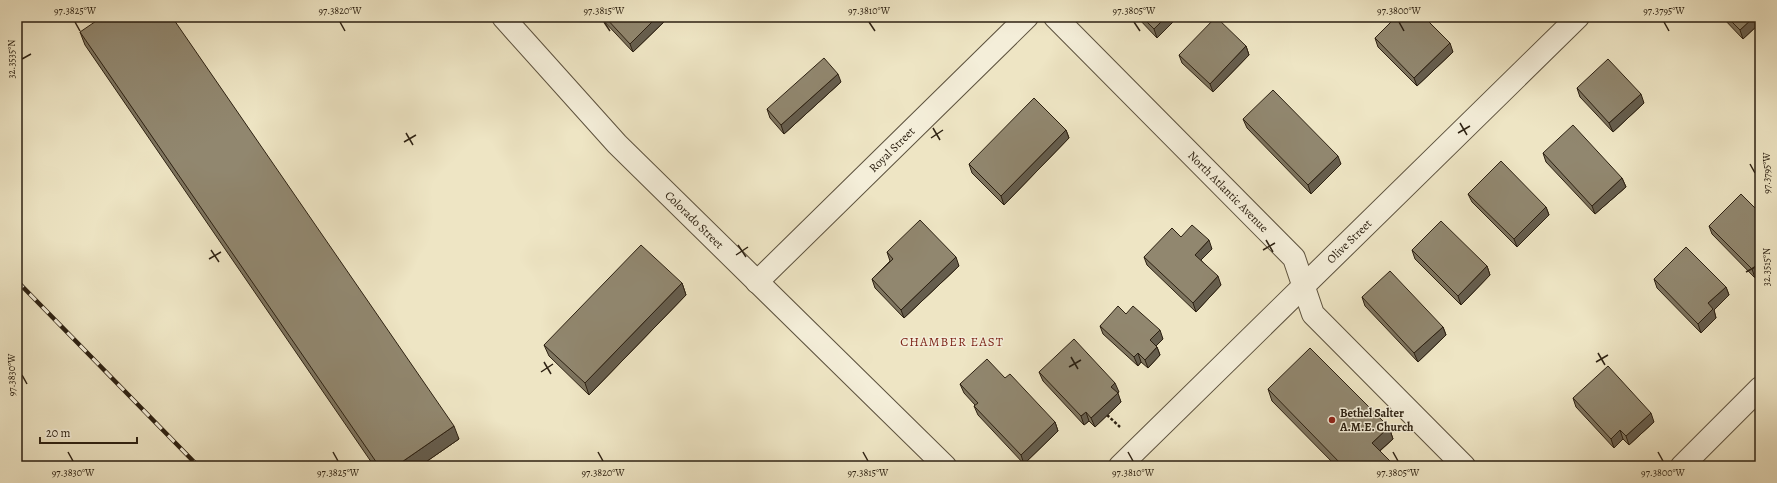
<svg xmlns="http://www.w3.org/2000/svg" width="1777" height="483" viewBox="0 0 1777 483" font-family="Alegreya,serif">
<rect width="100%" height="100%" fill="#eee5c4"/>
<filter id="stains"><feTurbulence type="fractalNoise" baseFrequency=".005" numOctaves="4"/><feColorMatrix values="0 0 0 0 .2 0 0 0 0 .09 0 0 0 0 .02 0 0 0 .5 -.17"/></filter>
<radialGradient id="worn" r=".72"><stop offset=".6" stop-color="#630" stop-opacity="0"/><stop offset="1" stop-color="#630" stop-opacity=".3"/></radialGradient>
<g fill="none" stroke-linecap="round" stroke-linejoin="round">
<g stroke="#5d523e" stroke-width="24">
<g id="minor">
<path id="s1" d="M503 17 617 144 945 466"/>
<path id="s2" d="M1055 17 1294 258 1313 314 1464 466"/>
<path id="s3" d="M757 282 1027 17"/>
<polyline points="1682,466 1760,388"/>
</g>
</g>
<g stroke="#5d523e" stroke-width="24">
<g id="tertiary">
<path id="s4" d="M1120 466 1578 17"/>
</g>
</g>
<polyline stroke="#2d2112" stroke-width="2.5" stroke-dasharray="3 2" stroke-linecap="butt" points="1107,415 1120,427"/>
<use href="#minor" stroke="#f4eed9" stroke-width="22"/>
<use href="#tertiary" stroke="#f4eed9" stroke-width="22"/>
<g stroke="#2d2112" stroke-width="4.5">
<polyline id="rail" points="17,281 198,466"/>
</g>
<use href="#rail" stroke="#f4eed9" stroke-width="3" stroke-dasharray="9" stroke-linecap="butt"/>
</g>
<g fill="#7d745f" stroke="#2d2112">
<polygon points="600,17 669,17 633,52"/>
<polygon points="1137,17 1178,17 1157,38"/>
<polygon points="1722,17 1760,17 1760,23 1743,39"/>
<polygon points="80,32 459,439 420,466 374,466 85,45"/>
<polygon points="1375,38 1453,52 1417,86 1378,47"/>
<polygon points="1246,46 1249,55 1213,92 1182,63 1179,55"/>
<polygon points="841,82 784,134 770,118 767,109"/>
<polygon points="1577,88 1644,103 1613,132 1580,97"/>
<polygon points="1243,119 1341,164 1311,194 1247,128"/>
<polygon points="1066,130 1069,138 1004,205 972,173 969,164"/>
<polygon points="1543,153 1622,178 1626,187 1595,214 1546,162"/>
<polygon points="1468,194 1546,207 1549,215 1517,247 1472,202"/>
<polygon points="1760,213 1760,273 1755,278 1712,234 1709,226"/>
<polygon points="1181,237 1212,249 1201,260 1221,285 1196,312 1147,265 1144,257"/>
<polygon points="1412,250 1487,266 1490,275 1461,305 1415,259"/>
<polygon points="887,252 959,266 904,318 875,288 872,279 890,261"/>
<polygon points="1654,279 1726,287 1729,295 1714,310 1716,318 1701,333 1657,288"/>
<polygon points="682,283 686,295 589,395 549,356 544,345"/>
<polygon points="1362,297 1443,327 1446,335 1418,362 1365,306"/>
<polygon points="1100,326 1163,339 1156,346 1157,347 1160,355 1148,368 1141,362 1138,366 1103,334"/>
<polygon points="1039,372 1119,392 1117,393 1121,402 1095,427 1089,421 1084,425 1043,381"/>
<polygon points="1005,378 1055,422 1058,431 1024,464 978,415 974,406 975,405 964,393 960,384"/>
<polygon points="1268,389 1389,427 1393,439 1380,451 1392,466 1336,466 1272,401"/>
<polygon points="1573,398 1654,422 1629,445 1623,439 1614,448 1576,407"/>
</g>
<g fill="#665e4e" stroke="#2d2112">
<polygon points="657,17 669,17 633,52 630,44"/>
<polygon points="1166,17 1178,17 1157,38 1154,29"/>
<polygon points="1754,17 1760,17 1760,23 1743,39 1740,30"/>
<polygon points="1450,43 1453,52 1417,86 1414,78"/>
<polygon points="1246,46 1249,55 1213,92 1210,84"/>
<polygon points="838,74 841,82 784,134 781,125"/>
<polygon points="1641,94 1644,103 1613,132 1609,123"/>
<polygon points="1066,130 1069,138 1004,205 1001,196"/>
<polygon points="1338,156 1341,164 1311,194 1308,185"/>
<polygon points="1622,178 1626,187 1595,214 1592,206"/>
<polygon points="1546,207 1549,215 1517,247 1514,239"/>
<polygon points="1209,240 1212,249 1198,263 1195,255"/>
<polygon points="956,257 959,266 904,318 901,310"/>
<polygon points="1760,261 1760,273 1755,278 1752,269"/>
<polygon points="1487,266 1490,275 1461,305 1458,296"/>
<polygon points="1218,276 1221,285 1196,312 1193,303"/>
<polygon points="682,283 686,295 589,395 585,383"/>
<polygon points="1726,287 1729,295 1714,310 1716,318 1701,333 1698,324 1708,303"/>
<polygon points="1443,327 1446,335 1418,362 1414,353"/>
<polygon points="1160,330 1163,339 1153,349 1150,340"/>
<polygon points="1157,347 1160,355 1148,368 1145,360"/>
<polygon points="1138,353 1141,362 1138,366 1134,357"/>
<polygon points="1115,383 1119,392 1114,396 1111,387"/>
<polygon points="1118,393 1121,402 1095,427 1091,418"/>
<polygon points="1086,412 1089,421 1084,425 1081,416"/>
<polygon points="1651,413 1654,422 1629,445 1626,436"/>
<polygon points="1055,422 1058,431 1024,464 1021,455"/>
<polygon points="454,426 459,439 420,466 396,466"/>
<polygon points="1389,427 1393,439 1376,454 1372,443"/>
<polygon points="1620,430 1623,439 1614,448 1611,439"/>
<polygon points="1390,461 1392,466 1385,466"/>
</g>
<g fill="#91876f" stroke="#2d2112">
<polygon points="102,17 172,17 454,426 396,466 379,466 80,32"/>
<polygon points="605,17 657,17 630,44"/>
<polygon points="1142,17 1166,17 1154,29"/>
<polygon points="1216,17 1246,46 1210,84 1179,55"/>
<polygon points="1396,17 1424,17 1450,43 1414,78 1375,38"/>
<polygon points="1727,17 1754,17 1740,30"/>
<polygon points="824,58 838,74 781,125 767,109"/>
<polygon points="1608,59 1641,94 1609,123 1577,88"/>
<polygon points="1273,90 1338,156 1308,185 1243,119"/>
<polygon points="1034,98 1066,130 1001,196 969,164"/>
<polygon points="1573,125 1622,178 1592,206 1543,153"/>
<polygon points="1501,161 1546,207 1514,239 1468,194"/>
<polygon points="1741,194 1760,213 1760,261 1752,269 1709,226"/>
<polygon points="920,220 956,257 901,310 872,279 893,259 887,252"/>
<polygon points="1441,221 1487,266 1458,296 1412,250"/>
<polygon points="1192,225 1209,240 1195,255 1218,276 1193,303 1144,257 1172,228 1181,237"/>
<polygon points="641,245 682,283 585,383 544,345"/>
<polygon points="1686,247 1726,287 1708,303 1713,309 1698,324 1654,279"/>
<polygon points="1390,271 1443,327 1414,353 1362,297"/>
<polygon points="1118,306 1126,314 1133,306 1160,330 1150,340 1157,347 1145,360 1138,353 1134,357 1100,326"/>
<polygon points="1074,339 1115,383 1111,387 1118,393 1091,418 1086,412 1081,416 1039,372"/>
<polygon points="1310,348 1389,427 1372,443 1390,461 1385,466 1343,466 1268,389"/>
<polygon points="987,359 1005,378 1010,374 1055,422 1021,455 974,406 978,403 960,384"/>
<polygon points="1608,366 1651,413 1626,436 1620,430 1611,439 1573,398"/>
</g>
<path fill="none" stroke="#2d2112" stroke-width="1.5" d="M75 22 80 31M340 22 345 31M604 22 610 31M869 22 875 31M1134 22 1140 31M1399 22 1404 31M1664 22 1669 31M22 59 31 54M1460 123 1467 135M933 128 940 140M406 133 413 145M1458 133 1470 126M931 138 943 130M404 142 416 135M1750 164 1755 173M1266 240 1273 252M738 245 746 257M211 250 219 262M1263 250 1275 243M736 255 748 247M209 259 221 252M1746 272 1755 267M1598 353 1605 365M1071 357 1078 369M544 362 551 374M1596 362 1608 355M1069 367 1081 360M541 372 553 364M22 375 27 384M68 452 73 461M333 452 338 461M598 452 603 461M863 452 868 461M1128 452 1133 461M1393 452 1398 461M1658 452 1663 461"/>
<circle fill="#8f2418" stroke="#f4eed9" stroke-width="1.5" cx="1332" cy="420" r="4"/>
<g text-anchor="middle" stroke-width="3" stroke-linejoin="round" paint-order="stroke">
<g font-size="12" fill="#2d2112" stroke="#f4eed9">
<text dy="4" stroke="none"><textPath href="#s3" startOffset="189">Royal Street</textPath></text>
<text dy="4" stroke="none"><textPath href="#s2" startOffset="246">North Atlantic Avenue</textPath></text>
<text dy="4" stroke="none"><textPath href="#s1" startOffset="279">Colorado Street</textPath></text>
<text dy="4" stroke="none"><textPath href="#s4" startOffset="321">Olive Street</textPath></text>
</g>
<g font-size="12" font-weight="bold" fill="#2d2112" stroke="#f4eed9" text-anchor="start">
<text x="1340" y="417">Bethel Salter<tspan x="1340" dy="14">A.M.E. Church</tspan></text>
</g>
<g font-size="13" letter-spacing="1" fill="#7a1f14" stroke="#f4eed9">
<text x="952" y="346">CHAMBER EAST</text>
</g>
</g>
<rect width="1777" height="483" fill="none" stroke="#eee5c4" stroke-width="44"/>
<path d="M40 437v6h97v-6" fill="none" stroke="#2d2112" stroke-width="2"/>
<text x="46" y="437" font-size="12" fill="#2d2112" stroke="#f4eed9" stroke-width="3" paint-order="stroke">20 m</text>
<rect x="22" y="22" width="1733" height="439" fill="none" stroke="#2d2112" stroke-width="1.5"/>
<g font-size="10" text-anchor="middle" fill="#2d2112">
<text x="75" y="14">97.3825°W</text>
<text x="340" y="14">97.3820°W</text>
<text x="604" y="14">97.3815°W</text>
<text x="869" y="14">97.3810°W</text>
<text x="1134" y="14">97.3805°W</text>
<text x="1399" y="14">97.3800°W</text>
<text x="1664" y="14">97.3795°W</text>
<text transform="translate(11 59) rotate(-90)" y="4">32.3535°N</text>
<text transform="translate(1766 173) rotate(-90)" y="4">97.3795°W</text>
<text transform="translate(1766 267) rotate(-90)" y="4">32.3515°N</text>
<text transform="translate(11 375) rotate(-90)" y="4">97.3830°W</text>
<text x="73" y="476">97.3830°W</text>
<text x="338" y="476">97.3825°W</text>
<text x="603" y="476">97.3820°W</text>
<text x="868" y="476">97.3815°W</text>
<text x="1133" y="476">97.3810°W</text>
<text x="1398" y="476">97.3805°W</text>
<text x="1663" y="476">97.3800°W</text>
</g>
<rect width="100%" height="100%" filter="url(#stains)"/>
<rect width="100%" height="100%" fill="url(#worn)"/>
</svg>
